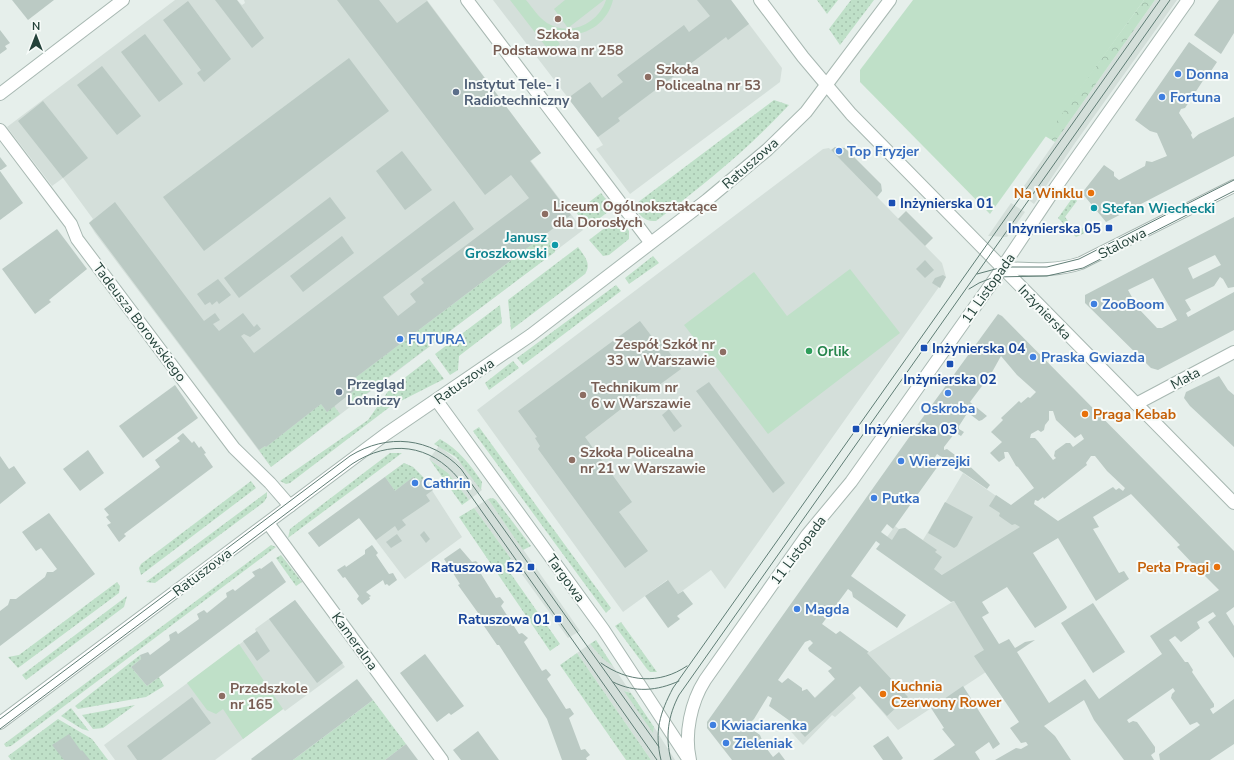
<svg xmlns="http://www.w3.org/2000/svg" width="1234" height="760" viewBox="0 0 1234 760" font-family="'Nunito Sans',sans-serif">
<defs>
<pattern id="grass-dots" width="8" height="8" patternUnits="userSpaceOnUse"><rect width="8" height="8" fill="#bfe0c8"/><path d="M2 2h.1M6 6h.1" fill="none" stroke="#a4c1ad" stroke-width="1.8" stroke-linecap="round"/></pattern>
<pattern id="forest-crowns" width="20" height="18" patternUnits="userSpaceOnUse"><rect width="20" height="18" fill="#bfe0c8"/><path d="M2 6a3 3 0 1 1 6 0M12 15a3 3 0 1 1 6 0" fill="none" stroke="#a4c1ad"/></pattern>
</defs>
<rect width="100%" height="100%" fill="#e6efeb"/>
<g fill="#d4dfda">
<polygon points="175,0 237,0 242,5 245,3 244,0 427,0 541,153 531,161 583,230 271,467 95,233 89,223 93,219 63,178 52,186 7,127"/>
<polygon points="493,0 731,0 782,68 780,82 630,194 596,149 603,145 598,137"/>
<polygon points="1155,0 1177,0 1075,143 1034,204 1019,193"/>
<polygon points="829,148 942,263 946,277 725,589 711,570 678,594 667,580 623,612 477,410 823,149"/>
<polygon points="1011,203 1025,212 1007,237 988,236"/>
<polygon points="439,446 463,465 482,490 469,500 448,473 430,460 429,459"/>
<polygon points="404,463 413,467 424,478 462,537 405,579 359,518 319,547 308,533"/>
<polygon points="963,473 1057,538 967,592 887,537 895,526 899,529 905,528 923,540"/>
<polygon points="488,499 580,631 568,638 474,508"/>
<polygon points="295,600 345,667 285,711 283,709 215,760 115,760 104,745 256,632 255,629"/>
<polygon points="954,601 995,666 898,730 860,686 852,693 856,698 835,717 832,715 803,745 785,725 853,662"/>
<polygon points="590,644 603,659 613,666 631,693 625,691 653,732 654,727 675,760 651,760 577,653"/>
</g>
<g fill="url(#grass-dots)">
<polygon points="817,0 838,0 827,14"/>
<polygon points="851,0 874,0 840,45 829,29"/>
<path d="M774 100 789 105C747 150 705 184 656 221 644 222 640 215 633 206Z"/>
<polygon points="601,193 613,208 587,228 576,212"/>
<polygon points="1073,197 1077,201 1065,217 1068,221 1065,225 1058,218"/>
<polygon points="619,217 629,231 629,239 609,255 603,256 589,240"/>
<polygon points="1094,222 1098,227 1076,237 1069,230 1074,227 1077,231"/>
<polygon points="546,234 555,249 555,252 354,403 348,396 356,389 351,381"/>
<path d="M578 247C584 256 592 263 585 274L511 330 508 300Z"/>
<polygon points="653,256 659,263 629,284 625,278"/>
<polygon points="616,285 621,291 523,365 517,358"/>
<polygon points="500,305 502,323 459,356 458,370 450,375 435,354"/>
<polygon points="429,359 444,379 391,406 290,483 286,484 280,481 368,420 389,390"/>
<polygon points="513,361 519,368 489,390 485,383"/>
<polygon points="321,404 327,412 334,406 340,414 271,467 259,450 265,446 266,447"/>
<polygon points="479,427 611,608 606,613 475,434 473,431"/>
<path d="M440 439C459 450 470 464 482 482L481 490 456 457 434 444Z"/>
<polygon points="390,453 402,453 288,538 290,529"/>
<polygon points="430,460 448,473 469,500 462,505"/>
<polygon points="404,463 413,467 424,478 417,483 413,477 395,491 385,477"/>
<polygon points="251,481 256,488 141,575 139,568 141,564"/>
<polygon points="267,492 267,497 264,502 155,583 146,582"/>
<polygon points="493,498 496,500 531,546 523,550 488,499"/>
<polygon points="474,508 511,559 504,564 560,644 550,651 459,517"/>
<polygon points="271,545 276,547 11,746 6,747 4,744"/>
<polygon points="281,555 302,582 296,586 276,558"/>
<polygon points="117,582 120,586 119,593 18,668 8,657 19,655"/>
<polygon points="127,596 124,607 26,680 22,675"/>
<polygon points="621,622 657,672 650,672 647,669 615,626"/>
<polygon points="596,640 613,666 603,659 590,644"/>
<polygon points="577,653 651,760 626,760 560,665"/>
<polygon points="140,655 141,659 131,667 147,686 159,677 164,686 146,697 78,709 75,706"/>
<polygon points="624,691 631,693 654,727 653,733"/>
<polygon points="373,700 406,744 385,760 293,760"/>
<polygon points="135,705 103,728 93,729 82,715"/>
<polygon points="71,708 89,731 82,729 61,716"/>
<polygon points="58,719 92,739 108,760 11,760 8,756"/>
</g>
<polygon fill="url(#forest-crowns)" points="1144,0 1155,0 1055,142 1045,136"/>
<g fill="#bfe0c8">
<path d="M510 0H526C533 8 538 17 547 23 570 37 598 24 606 0H613C606 28 578 41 551 32L560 44 550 52Z"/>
<polygon points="565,0 604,0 568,28 554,9"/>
<polygon points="913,0 1144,0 990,214 860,82 860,70"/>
<polygon points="850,269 900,333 768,434 684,325 754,272 787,316"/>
<polygon points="239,644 283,709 243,739 223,709 216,714 207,710 187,683"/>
</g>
<g fill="#bbcac4" fill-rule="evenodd">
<polygon points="12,0 54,0 28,20"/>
<polygon points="215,0 237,0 264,38 252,48"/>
<polygon points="337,0 379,0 397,23 427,1 541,153 530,161 571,215 351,381 356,389 327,412 321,404 266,447 265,446 259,450 89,223 115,202 204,321 215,313 220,320 213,324 219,331 243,313 254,327 257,324 261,329 250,337 244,334 241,336 254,353 454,201 474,229 383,297 398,316 416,302 410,294 424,283 421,279 529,198 511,175 485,195"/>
<polygon points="697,0 731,0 749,24 728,40 726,37 618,118 620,121 598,137 568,98 590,82 602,98 623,82 617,75 684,25 689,32 710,16"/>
<polygon points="1219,0 1234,0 1234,33 1221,54 1194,35"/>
<polygon points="188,1 231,59 204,82 197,73 201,70 163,20"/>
<polygon points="0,30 10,43 5,46 7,49 0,54"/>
<polygon points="145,34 183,84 159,102 121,52"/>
<polygon points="1189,42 1217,62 1209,74 1208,73 1185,108 1181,109 1179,113 1192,133 1191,135 1193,139 1199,134 1234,117 1234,156 1106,222 1082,193 1104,165 1114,172 1114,176 1119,180 1145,166 1146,161 1152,162 1167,156 1157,133 1150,131 1135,120"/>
<polygon points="349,58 389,111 204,251 163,197"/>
<polygon points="102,66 141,116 117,135 77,85"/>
<polygon points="43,101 88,158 63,178 18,121"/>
<polygon points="835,147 845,148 881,184 882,191 877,197 831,150"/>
<polygon points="402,151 432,190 405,210 376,171"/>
<polygon points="0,157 7,166 1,170 0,170"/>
<polygon points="0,171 23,203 0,220"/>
<polygon points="330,197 346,218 239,298 224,278"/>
<polygon points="906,211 933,238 925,246 898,219"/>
<path d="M1234 217V287L1228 288 1223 279 1220 277 1214 286 1185 300 1191 310 1186 313 1188 317 1234 292V330L1158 370 1151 368 1085 303V295ZM1215 255 1221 265 1193 279 1188 268ZM1153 278 1177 320 1162 328H1157L1138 308 1128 290Z"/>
<polygon points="57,229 87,269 49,300 51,302 35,314 2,269"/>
<polygon points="342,236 354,253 303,292 290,276"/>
<polygon points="925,260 934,270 925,278 916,269"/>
<polygon points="943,275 946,277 940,288 932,283 935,278"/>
<polygon points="218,279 231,295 219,304 217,301 212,305 210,302 205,305 197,294"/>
<path d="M998 314 1002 316 1234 551V607L1226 613 1234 626V658L1208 622 1216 616 1213 612 1197 622 1200 628 1181 642 1175 636 1169 640 1185 662H1188L1193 670 1192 672 1214 704V707L1210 709 1213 714 1234 699V744L1210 760H1160L1159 754 1200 725 1197 722 1190 725 1171 698 1172 694 1175 691 1173 688 1127 720 1129 723 1133 721 1137 722 1155 747V752L1151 755 1154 760H1124L1094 720 1084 700 1044 726 1055 736 1071 760H995L1016 748 1021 749 1028 745 1026 742 1021 743 1010 728 1019 722 974 656 984 650 954 601 951 602 876 549 880 544 876 541 851 576 906 615 897 628 853 597 852 592 848 589 822 624 836 634 840 631 869 652 867 653 908 697 887 716 860 686 805 737 790 721 769 706 772 698 768 696 754 719 751 722 750 728 760 735 764 745 773 757 779 752 785 760H732L707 728V722L910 436 907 434 910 435ZM1001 356 1017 375 1036 392 1030 398 1028 397 1021 403 1019 401 1001 418 1003 420 991 432 1002 442 990 453 999 462 1005 458 1004 452H1008L1016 466 1018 467 1034 488 1011 505 996 495 989 506 1000 513 999 516 1012 525 1015 524 1020 527 942 575 934 569 942 557 935 552 937 550 905 528 899 529 892 540 881 532 887 524 893 529 938 466 932 462 937 454 952 464 956 458 955 455 947 449 944 450V447L954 434 956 433 961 436 964 432 959 429V426L968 412 971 411V415L979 421 982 420 987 416 970 402 991 374ZM1049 411H1053L1056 420 1075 438 1081 434 1084 439 1073 447 1070 443H1066L1055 451 1054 456 1056 458 1053 460 1038 441 1035 438H1030L1031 434 1038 430 1041 432 1044 430 1045 425 1049 420ZM1091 456H1095L1107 471 1125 488 1123 491 1119 488 1116 490 1113 487 1058 521 1034 504 1035 500 1038 501 1043 497 1044 499 1087 465 1086 463ZM1131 494 1180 545 1177 547 1193 564 1191 566 1194 570 1197 568 1219 590 1150 636 1162 654 1099 699 1085 679 1049 703 1017 652 1035 640 1025 642 1015 648 1009 639 999 644 982 617 989 613 982 602 1007 587 1035 628 1066 609 1067 607 1033 553 1058 538 1096 601 1129 579 1124 571 1119 573 1099 539 1093 529 1099 527 1093 517ZM810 640 813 643 808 648 809 651 832 668 828 671 835 679 815 698 807 689 802 691V688L788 678 782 683 778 680 805 642Z"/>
<polygon points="640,321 656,342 660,339 681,369 651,391 648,388 585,437 632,502 619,512 648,551 625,568 538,449 540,446 535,438 537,437 518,411"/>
<polygon points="1219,376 1228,390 1234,395 1234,447 1190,406 1184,398 1186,392"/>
<polygon points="709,382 785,483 773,493 696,391"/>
<polygon points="175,385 198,418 143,458 119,426"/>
<polygon points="669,409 682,426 674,432 662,415"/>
<polygon points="183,433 192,443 194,441 199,448 201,446 206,453 204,454 213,467 124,534 126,536 119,542 107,525 111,523 106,517 109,515 104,509 160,467 155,460 180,441 177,438"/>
<polygon points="88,450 104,473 80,491 63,469"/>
<polygon points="0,456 9,469 14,466 26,483 0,504"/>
<polygon points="964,461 990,485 987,489 958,469"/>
<polygon points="385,477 395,491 413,477 417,483 424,478 433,490 426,495 430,501 402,520 406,525 398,531 395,526 376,540 359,518 319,547 308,533"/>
<polygon points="945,502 973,517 957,546 954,548 928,533"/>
<polygon points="49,513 95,574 0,646 0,611 8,605 10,599 16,599 45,577 47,572 53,572 57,569 41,548 36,551 22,532"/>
<polygon points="424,531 430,539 426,543 420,535"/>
<polygon points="397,534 402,541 391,548 386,542"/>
<polygon points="372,545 378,553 376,555 389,574 393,573 397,580 389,586 387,584 385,585 383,580 366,592 371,596 369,597 370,599 362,605 357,599 359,596 345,577 343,578 337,570 345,565 346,567 365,554 365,550"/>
<polygon points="460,548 472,562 476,561 481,566 478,569 496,598 500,597 504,602 501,606 519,634 522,633 528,638 524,642 542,671 546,669 551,675 547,679 566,709 570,708 574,714 569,718 581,750 585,749 590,755 586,758 587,760 562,760 547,719 499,645 497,645 484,626 486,624 458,585 460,584 444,559"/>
<polygon points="272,561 286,582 147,686 131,667 141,659 140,655 148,652 150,655 170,640 169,635 176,631 178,634 199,619 197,614 204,610 207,613 227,597 226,593 233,589 235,591 255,576 252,572 260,568 261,569"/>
<polygon points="668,580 678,594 683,591 693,604 677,616 680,619 668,628 645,596"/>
<polygon points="295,600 343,663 317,683 269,619"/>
<polygon points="1093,603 1125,652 1093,673 1061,623"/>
<polygon points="257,631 270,651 257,661 243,641"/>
<polygon points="425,654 464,706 451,715 449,713 437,722 400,673"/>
<polygon points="357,679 373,700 293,760 252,760 251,759"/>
<polygon points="963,686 1000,744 993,749 989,742 975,752 980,760 933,760 955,745 942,729 944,728 931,708"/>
<polygon points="192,697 211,723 161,760 137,760 127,746"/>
<polygon points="478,731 499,760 461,760 453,750"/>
<polygon points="69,734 81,751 82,750 90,760 64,760 52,745"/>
<polygon points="888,736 903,758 901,760 883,760 873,746"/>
<polygon points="406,744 418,760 385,760"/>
</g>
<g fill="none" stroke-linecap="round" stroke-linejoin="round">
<g stroke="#a8b8b2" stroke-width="14">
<g id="minor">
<polyline points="467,0 650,242"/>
<polyline points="760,0 803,57 851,114 1234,503"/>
<polyline points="0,94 123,0"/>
<polyline points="0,130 71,224 77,239 234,448 270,483 290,506"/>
<path d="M1002 268C1029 269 1055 272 1081 263L1234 186"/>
<polyline points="437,401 603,629 689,760"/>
<polyline points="1136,404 1234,352"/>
<polyline points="268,523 442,760"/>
<polyline points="0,723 386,434 531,335 707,200 767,150 806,112 890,0"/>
<path d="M690 760C684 734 691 702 705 680L807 535 851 482 996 277 1056 187 1188 0"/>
</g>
</g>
<use href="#minor" stroke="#fff" stroke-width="12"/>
<g stroke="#5f7d75" stroke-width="1">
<polyline points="977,274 1003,267 1047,267 1079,259 1234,180"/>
<polyline points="969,289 979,283 994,277 1047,276 1083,268 1234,191"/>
<path d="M601 663C628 682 659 685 687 666"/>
<path d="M613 682C635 693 657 691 679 681"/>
<path d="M0 719 350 456C387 433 431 437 461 469L659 747"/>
<path d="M0 729 352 464C390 439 430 444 459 479L657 760"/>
<path d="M661 760C654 731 660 713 673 688L1160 0"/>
<path d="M671 760C665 737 668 716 679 695L1170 0"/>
</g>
</g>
<g fill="#8d6e63" stroke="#f7fbf9" stroke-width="1.5">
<circle cx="558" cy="19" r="4"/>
<circle cx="648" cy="77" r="4"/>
<circle cx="545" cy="214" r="4"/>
<circle cx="723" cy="352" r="4"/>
<circle cx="583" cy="395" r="4"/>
<circle cx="572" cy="460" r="4"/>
<circle cx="222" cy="696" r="4"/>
</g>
<g fill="#3f7fe0" stroke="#f7fbf9" stroke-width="1.5">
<circle cx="1178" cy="74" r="4"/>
<circle cx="1162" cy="97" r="4"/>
<circle cx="839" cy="151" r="4"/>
<circle cx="1094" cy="304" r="4"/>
<circle cx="400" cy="339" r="4"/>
<circle cx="1033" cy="357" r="4"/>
<circle cx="948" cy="393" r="4"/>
<circle cx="901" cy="461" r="4"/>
<circle cx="415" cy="483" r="4"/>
<circle cx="874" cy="498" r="4"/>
<circle cx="797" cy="609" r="4"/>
<circle cx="713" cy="725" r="4"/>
<circle cx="726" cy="743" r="4"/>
</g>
<g fill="#5c6f8a" stroke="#f7fbf9" stroke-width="1.5">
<circle cx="456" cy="92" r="4"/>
<circle cx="339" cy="392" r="4"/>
</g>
<g fill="#e8710a" stroke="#f7fbf9" stroke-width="1.5">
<circle cx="1091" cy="193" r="4"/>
<circle cx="1085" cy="414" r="4"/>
<circle cx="1217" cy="567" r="4"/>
<circle cx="883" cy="694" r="4"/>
</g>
<g fill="#1a4fb4" stroke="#f7fbf9" stroke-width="1.5">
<rect x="888" y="199" width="8" height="8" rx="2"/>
<rect x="1105" y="224" width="8" height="8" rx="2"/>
<rect x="920" y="344" width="8" height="8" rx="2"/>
<rect x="946" y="360" width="8" height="8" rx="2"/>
<rect x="852" y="425" width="8" height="8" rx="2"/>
<rect x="527" y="563" width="8" height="8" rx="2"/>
<rect x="554" y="615" width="8" height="8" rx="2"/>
</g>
<g fill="#0f9aa8" stroke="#f7fbf9" stroke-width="1.5">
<circle cx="1094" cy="208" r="4"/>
<circle cx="555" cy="245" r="4"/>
</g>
<circle fill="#2e9e5b" stroke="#f7fbf9" stroke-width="1.5" cx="809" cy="351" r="4"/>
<g text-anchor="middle" stroke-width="4" stroke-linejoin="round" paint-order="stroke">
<g font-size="14" font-weight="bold" fill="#785e54" stroke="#f7fbf9" text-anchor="start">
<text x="558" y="39" text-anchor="middle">Szkoła<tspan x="558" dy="16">Podstawowa nr 258</tspan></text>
<text x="656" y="74">Szkoła<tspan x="656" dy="16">Policealna nr 53</tspan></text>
<text x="553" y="211">Liceum Ogólnokształcące<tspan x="553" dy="16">dla Dorosłych</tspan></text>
<text x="715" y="349" text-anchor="end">Zespół Szkół nr<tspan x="715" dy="16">33 w Warszawie</tspan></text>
<text x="591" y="392">Technikum nr<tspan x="591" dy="16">6 w Warszawie</tspan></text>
<text x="580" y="457">Szkoła Policealna<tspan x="580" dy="16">nr 21 w Warszawie</tspan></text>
<text x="230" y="693">Przedszkole<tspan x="230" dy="16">nr 165</tspan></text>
</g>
<g font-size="14" font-weight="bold" fill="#366cbe" stroke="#f7fbf9" text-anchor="start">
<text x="1186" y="79">Donna</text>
<text x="1170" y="102">Fortuna</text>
<text x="847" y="156">Top Fryzjer</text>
<text x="1102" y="309">ZooBoom</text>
<text x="408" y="344">FUTURA</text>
<text x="1041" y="362">Praska Gwiazda</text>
<text x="948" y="413" text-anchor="middle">Oskroba</text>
<text x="909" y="466">Wierzejki</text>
<text x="423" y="488">Cathrin</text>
<text x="882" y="503">Putka</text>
<text x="805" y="614">Magda</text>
<text x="721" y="730">Kwiaciarenka</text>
<text x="734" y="748">Zieleniak</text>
</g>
<g font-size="14" font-weight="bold" fill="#4e5e75" stroke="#f7fbf9" text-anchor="start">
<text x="464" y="89">Instytut Tele- i<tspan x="464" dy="16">Radiotechniczny</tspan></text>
<text x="347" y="389">Przegląd<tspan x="347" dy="16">Lotniczy</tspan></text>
</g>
<g font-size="14" fill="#24423a" stroke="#f7fbf9">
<text transform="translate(750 163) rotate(-41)" y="5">Ratuszowa</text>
<text transform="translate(1122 243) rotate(-27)" y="5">Stalowa</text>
<text transform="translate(988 288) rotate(-55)" y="5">11 Listopada</text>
<text transform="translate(1045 312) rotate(46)" y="5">Inżynierska</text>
<text transform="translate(140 322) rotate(53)" y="5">Tadeusza Borowskiego</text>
<text transform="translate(1185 378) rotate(-28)" y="5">Mała</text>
<text transform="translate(464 381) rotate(-35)" y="5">Ratuszowa</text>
<text transform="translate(798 550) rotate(-53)" y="5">11 Listopada</text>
<text transform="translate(202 572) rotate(-37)" y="5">Ratuszowa</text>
<text transform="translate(566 578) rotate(54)" y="5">Targowa</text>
<text transform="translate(355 641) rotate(54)" y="5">Kameralna</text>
</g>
<g font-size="14" font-weight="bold" fill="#c56008" stroke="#f7fbf9" text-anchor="end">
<text x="1083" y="198">Na Winklu</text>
<text x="1093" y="419" text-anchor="start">Praga Kebab</text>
<text x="1209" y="572">Perła Pragi</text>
<text x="891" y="691" text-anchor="start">Kuchnia<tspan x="891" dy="16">Czerwony Rower</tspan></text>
</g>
<g font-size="14" font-weight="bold" fill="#164399" stroke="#f7fbf9" text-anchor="start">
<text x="900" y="208">Inżynierska 01</text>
<text x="1101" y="233" text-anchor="end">Inżynierska 05</text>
<text x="932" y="353">Inżynierska 04</text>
<text x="950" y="384" text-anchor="middle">Inżynierska 02</text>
<text x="864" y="434">Inżynierska 03</text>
<text x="523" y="572" text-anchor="end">Ratuszowa 52</text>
<text x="550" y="624" text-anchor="end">Ratuszowa 01</text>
</g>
<g font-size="14" font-weight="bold" fill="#0d838f" stroke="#f7fbf9" text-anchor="start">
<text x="1102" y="213">Stefan Wiechecki</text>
<text x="547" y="242" text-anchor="end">Janusz<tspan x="547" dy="16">Groszkowski</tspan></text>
</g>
<g font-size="14" font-weight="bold" fill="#27864d" stroke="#f7fbf9" text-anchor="start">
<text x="817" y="356">Orlik</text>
</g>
</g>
<g transform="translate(36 36)" stroke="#f7fbf9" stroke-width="3" paint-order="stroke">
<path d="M0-3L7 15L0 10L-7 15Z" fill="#24423a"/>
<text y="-6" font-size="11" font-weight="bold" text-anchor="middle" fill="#24423a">N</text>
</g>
</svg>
